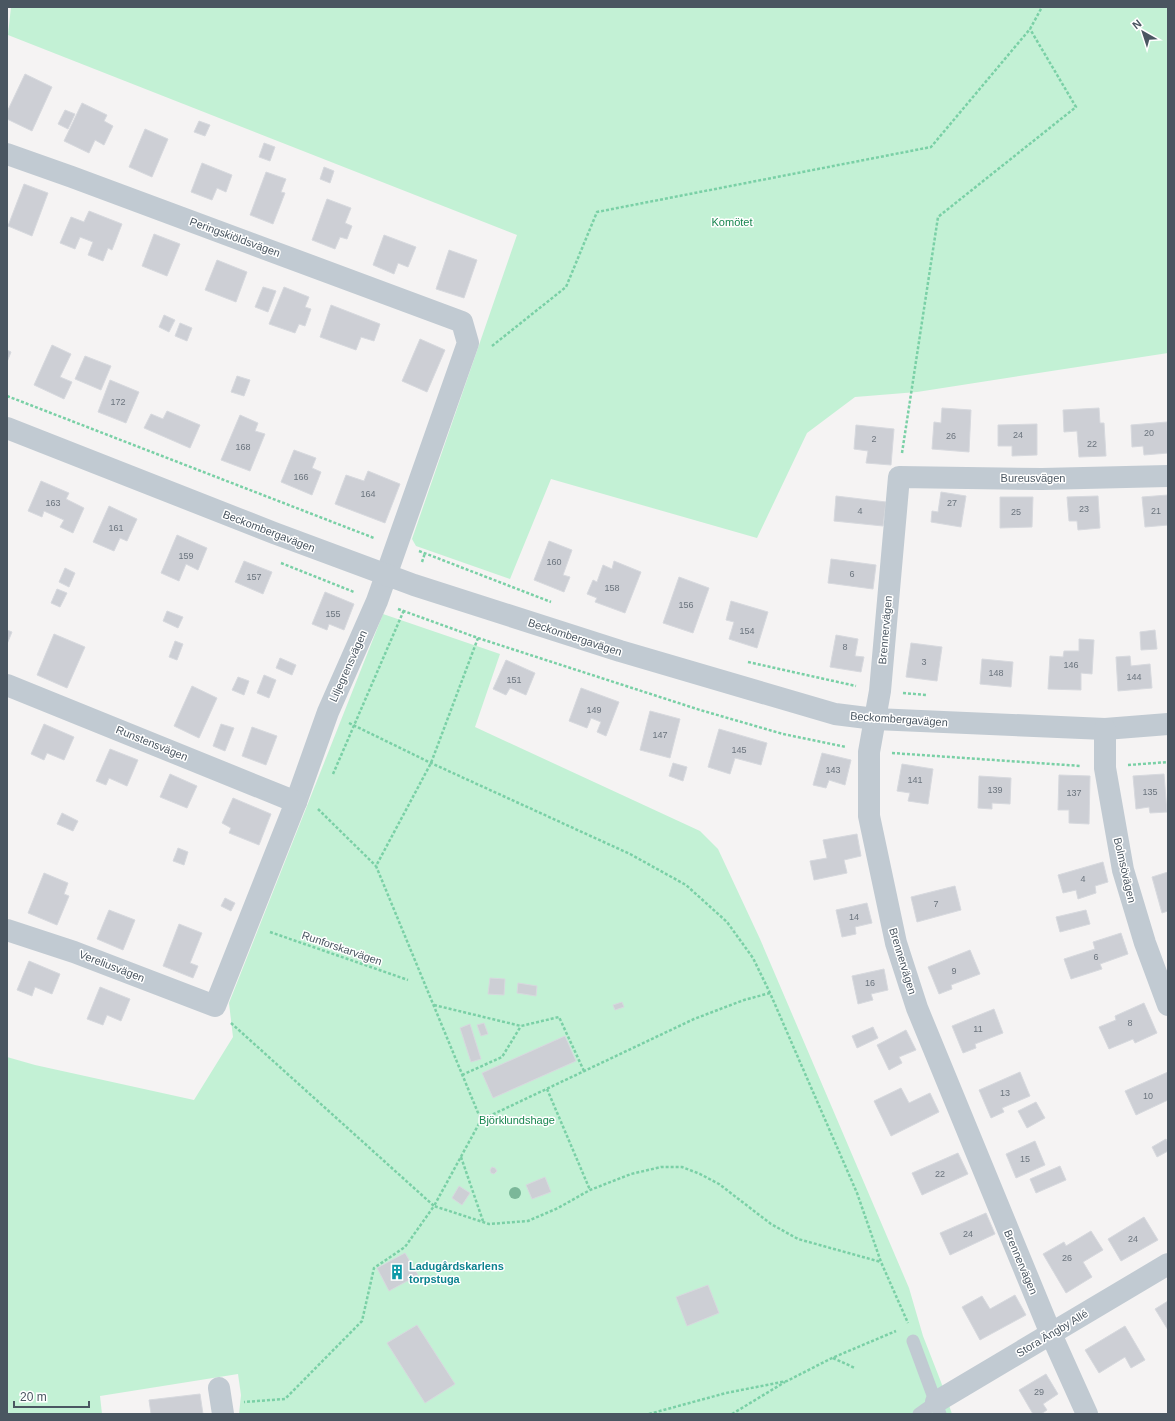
<svg xmlns="http://www.w3.org/2000/svg" width="1175" height="1421" viewBox="0 0 1175 1421" font-family="Helvetica,sans-serif">
<rect width="100%" height="100%" fill="#f5f3f3"/>
<g fill="#c3f1d5">
<polygon points="11,7 1168,7 1168,353 917,392 855,397 807,433 757,538 551,479 510,579 416,546 412,539 517,235 8,35"/>
<polygon points="383,614 500,654 475,727 700,831 718,849 760,939 909,1288 923,1336 941,1382 952,1414 239,1414 241,1395 238,1374 100,1396 102,1414 7,1414 7,1057 35,1065 194,1100 233,1037 229,1003"/>
</g>
<g fill="#cdcfd5" stroke="#d7d9de">
<polygon points="25,74 52,87 32,131 7,119 7,112"/>
<polygon points="82,103 107,115 104,121 113,126 104,145 95,140 89,153 64,141"/>
<polygon points="65,110 75,114 68,129 58,124"/>
<polygon points="199,121 210,125 205,136 194,132"/>
<polygon points="145,129 168,139 152,177 129,167"/>
<polygon points="264,143 275,147 270,161 259,157"/>
<polygon points="202,163 232,175 226,192 217,188 212,200 191,192"/>
<polygon points="324,167 334,171 330,183 320,179"/>
<polygon points="266,172 286,179 281,192 285,193 273,224 250,215"/>
<polygon points="24,184 48,193 32,236 8,226"/>
<polygon points="327,199 351,208 345,223 352,226 347,239 340,237 335,249 312,240"/>
<polygon points="89,211 122,224 112,250 108,248 103,261 88,255 93,242 80,237 75,249 60,243 71,217 84,222"/>
<polygon points="154,234 180,244 167,276 142,266"/>
<polygon points="384,235 416,247 408,267 398,263 394,274 373,265"/>
<polygon points="449,250 477,260 464,298 436,289"/>
<polygon points="217,260 247,272 236,302 205,290"/>
<polygon points="263,287 276,291 268,312 255,307"/>
<polygon points="284,287 309,297 305,307 311,309 305,326 299,324 295,333 269,324"/>
<polygon points="331,305 380,324 374,341 361,337 356,350 320,337"/>
<polygon points="164,315 175,320 169,332 159,327"/>
<polygon points="180,323 192,328 187,341 175,336"/>
<polygon points="420,339 445,350 427,392 402,381"/>
<polygon points="52,345 71,354 60,377 72,382 64,399 34,385"/>
<polygon points="7,350 11,352 7,362"/>
<polygon points="85,356 111,366 101,390 75,379"/>
<polygon points="237,376 250,380 244,396 231,392"/>
<polygon points="110,380 139,392 126,423 98,412"/>
<polygon points="942,408 971,410 969,452 932,449 934,422 941,423"/>
<polygon points="1099,408 1100,423 1104,423 1106,456 1079,457 1077,431 1064,432 1063,410"/>
<polygon points="167,411 200,425 190,448 144,428 151,414 163,419"/>
<polygon points="240,415 258,423 255,431 265,434 250,471 221,460"/>
<polygon points="1167,422 1168,453 1144,455 1143,446 1132,447 1131,425"/>
<polygon points="1037,424 1037,455 1012,456 1012,446 998,446 998,425"/>
<polygon points="856,425 894,429 891,465 866,463 868,451 854,449"/>
<polygon points="294,450 316,458 312,468 321,472 312,495 281,482"/>
<polygon points="368,471 400,484 385,523 335,504 346,475 364,481"/>
<polygon points="41,481 69,493 66,499 84,508 73,533 60,527 64,520 44,511 42,517 28,511"/>
<polygon points="941,492 966,496 961,527 931,522 932,511 938,512"/>
<polygon points="1168,495 1168,525 1145,527 1142,497"/>
<polygon points="836,496 886,502 883,526 834,521"/>
<polygon points="1098,496 1100,528 1078,530 1077,521 1069,521 1067,497"/>
<polygon points="1000,497 1033,497 1032,527 1000,528"/>
<polygon points="109,506 137,519 127,541 120,538 114,551 93,542"/>
<polygon points="177,535 207,548 198,570 186,564 179,581 161,573"/>
<polygon points="549,541 572,550 563,575 570,577 564,592 534,580"/>
<polygon points="831,559 876,565 873,589 828,583"/>
<polygon points="244,561 272,572 263,594 235,582"/>
<polygon points="614,561 641,572 625,613 595,602 597,598 587,594 593,580 597,582 603,565 612,569"/>
<polygon points="65,568 75,573 69,587 59,582"/>
<polygon points="679,577 709,588 693,633 663,623"/>
<polygon points="57,589 67,593 60,607 51,603"/>
<polygon points="325,592 354,604 344,630 329,624 327,630 312,624"/>
<polygon points="731,601 768,612 757,648 729,639 734,622 726,620"/>
<polygon points="167,611 183,617 178,628 163,621"/>
<polygon points="7,630 12,632 7,644"/>
<polygon points="1155,630 1157,649 1141,650 1140,632"/>
<polygon points="54,634 85,647 67,688 37,675"/>
<polygon points="836,635 858,639 855,656 864,657 861,672 830,667"/>
<polygon points="1079,639 1094,640 1092,674 1081,673 1081,690 1048,689 1050,656 1063,657 1064,651 1079,651"/>
<polygon points="175,641 183,644 177,660 169,657"/>
<polygon points="911,643 942,647 937,681 906,677"/>
<polygon points="1130,656 1131,666 1150,664 1152,688 1118,691 1116,657"/>
<polygon points="280,658 296,665 292,675 276,668"/>
<polygon points="982,659 1013,662 1011,687 980,684"/>
<polygon points="506,660 535,673 526,695 510,688 506,695 493,689"/>
<polygon points="264,675 276,680 269,698 257,693"/>
<polygon points="238,677 249,681 244,695 232,690"/>
<polygon points="192,686 217,698 199,738 174,726"/>
<polygon points="581,688 619,702 606,736 597,732 601,722 591,718 587,728 569,721"/>
<polygon points="650,711 680,719 670,758 640,750"/>
<polygon points="44,724 74,737 64,760 47,753 44,760 31,754"/>
<polygon points="221,724 234,728 225,751 213,746"/>
<polygon points="252,727 277,736 266,765 242,756"/>
<polygon points="719,729 767,743 761,765 735,758 730,774 708,767"/>
<polygon points="110,749 138,760 127,786 109,778 106,785 96,781"/>
<polygon points="822,753 851,760 845,785 829,780 826,788 813,785"/>
<polygon points="673,763 687,767 683,781 669,776"/>
<polygon points="902,764 933,769 928,804 908,801 910,793 897,791"/>
<polygon points="170,774 197,786 187,808 160,797"/>
<polygon points="1164,774 1167,812 1150,813 1149,807 1136,809 1133,776"/>
<polygon points="1059,775 1090,776 1089,824 1069,823 1069,810 1058,810"/>
<polygon points="979,776 1011,778 1010,804 992,803 992,809 978,808"/>
<polygon points="233,798 271,814 259,845 229,833 231,828 222,823"/>
<polygon points="62,813 78,821 73,831 57,824"/>
<polygon points="857,834 861,856 844,860 847,873 814,880 810,861 827,858 823,840"/>
<polygon points="178,848 188,852 184,865 173,861"/>
<polygon points="1103,862 1108,882 1095,886 1096,893 1078,899 1076,890 1063,893 1058,875"/>
<polygon points="1168,872 1168,911 1162,913 1152,877"/>
<polygon points="44,873 68,883 64,894 69,896 57,925 28,913"/>
<polygon points="955,886 961,910 917,922 911,897"/>
<polygon points="225,898 235,903 231,911 221,906"/>
<polygon points="867,903 872,923 855,927 856,934 842,937 836,910"/>
<polygon points="109,910 135,920 123,950 97,939"/>
<polygon points="1086,910 1090,924 1060,932 1056,917"/>
<polygon points="179,924 202,933 190,963 198,966 193,978 163,966"/>
<polygon points="1121,933 1128,954 1100,964 1102,969 1071,979 1064,959 1095,949 1093,942"/>
<polygon points="970,950 980,974 951,985 952,989 939,994 928,967"/>
<polygon points="29,961 60,974 52,994 35,987 32,996 17,990"/>
<polygon points="884,969 888,990 871,994 873,1000 858,1004 852,976"/>
<polygon points="490,978 505,979 504,995 488,994"/>
<polygon points="518,983 537,986 536,996 517,993"/>
<polygon points="100,987 130,999 121,1021 107,1015 103,1025 87,1019"/>
<polygon points="622,1002 624,1007 615,1010 613,1005"/>
<polygon points="1144,1003 1157,1033 1135,1043 1133,1039 1109,1049 1099,1027 1116,1020 1115,1016"/>
<polygon points="994,1009 1003,1033 975,1044 976,1048 963,1053 952,1026"/>
<polygon points="484,1023 488,1034 481,1036 477,1025"/>
<polygon points="470,1024 481,1059 471,1062 460,1028"/>
<polygon points="873,1027 878,1038 857,1048 852,1036"/>
<polygon points="906,1030 916,1050 899,1057 902,1063 889,1070 877,1045"/>
<polygon points="565,1036 576,1061 493,1098 482,1073"/>
<polygon points="1020,1072 1030,1096 1002,1108 1004,1112 991,1118 979,1090"/>
<polygon points="1168,1072 1168,1100 1136,1115 1125,1091"/>
<polygon points="901,1088 909,1103 930,1093 939,1112 891,1136 874,1101"/>
<polygon points="1036,1102 1045,1118 1027,1128 1018,1111"/>
<polygon points="1166,1139 1168,1143 1168,1151 1157,1157 1152,1147"/>
<polygon points="1035,1141 1045,1165 1016,1178 1006,1154"/>
<polygon points="958,1153 968,1174 922,1195 912,1173"/>
<polygon points="1060,1166 1066,1180 1036,1193 1030,1179"/>
<polygon points="492,1167 495,1168 497,1171 494,1174 491,1173 490,1170"/>
<polygon points="545,1177 551,1192 532,1199 526,1185"/>
<polygon points="459,1186 470,1193 462,1205 452,1198"/>
<polygon points="986,1213 995,1234 950,1255 940,1233"/>
<polygon points="1144,1217 1158,1240 1121,1261 1108,1239"/>
<polygon points="1091,1231 1103,1250 1083,1262 1092,1277 1066,1293 1043,1254 1064,1242 1066,1246"/>
<polygon points="405,1253 418,1275 389,1291 377,1268"/>
<polygon points="708,1285 719,1313 687,1326 676,1297"/>
<polygon points="1015,1295 1026,1315 980,1340 962,1307 982,1296 990,1309"/>
<polygon points="1168,1301 1168,1330 1155,1309"/>
<polygon points="417,1325 455,1384 425,1403 387,1343"/>
<polygon points="1125,1326 1145,1360 1131,1368 1125,1357 1099,1373 1085,1350"/>
<polygon points="1046,1374 1058,1394 1043,1404 1047,1410 1041,1414 1033,1414 1019,1390"/>
<polygon points="200,1394 203,1414 151,1414 149,1400"/>
</g>
<g fill="none" stroke-linecap="round" stroke-linejoin="round">
<g stroke="#7ad0a6" stroke-width="2.5" stroke-dasharray="3 2" stroke-linecap="butt">
<polyline points="492,346 566,287 597,212 931,147 1030,29 1042,7"/>
<polyline points="7,396 374,538"/>
<polyline points="902,453 938,217 1076,107 1030,29"/>
<polyline points="419,551 551,602"/>
<polyline points="422,562 425,553"/>
<polyline points="281,563 354,592"/>
<polyline points="398,609 478,638 700,710 783,734 846,747"/>
<polyline points="478,638 431,763 376,866 481,1120"/>
<polyline points="748,662 856,686"/>
<polyline points="903,693 926,695"/>
<polyline points="349,723 431,763 630,854 686,885 727,922 753,958 770,993 857,1193 881,1262 908,1323"/>
<polyline points="892,753 1081,766"/>
<polyline points="1128,765 1168,762"/>
<polyline points="333,774 404,610"/>
<polyline points="318,809 376,866"/>
<polyline points="270,932 408,980"/>
<polyline points="770,993 744,1000 694,1019 481,1120 434,1206 489,1224 528,1221 558,1208 590,1190 631,1174 661,1167 682,1167 700,1174 719,1184 771,1224 798,1239 881,1262"/>
<polyline points="434,1005 521,1026 559,1017 584,1071"/>
<polyline points="231,1023 434,1206 405,1247 374,1268 362,1321 285,1399 244,1402"/>
<polyline points="462,1075 502,1057 521,1026"/>
<polyline points="547,1089 590,1190"/>
<polyline points="461,1157 483,1221"/>
<polyline points="833,1358 855,1368"/>
<polyline points="649,1414 726,1393 787,1381 832,1358 896,1331"/>
<polyline points="732,1414 785,1382"/>
</g>
<g stroke="#c1cad2" stroke-width="13">
<polyline points="913,1341 940,1414"/>
<polyline points="919,1414 936,1402"/>
</g>
<g stroke="#c1cad2" stroke-width="22">
<polyline points="7,154 72,177 462,322 468,343 377,601 328,712 296,802 215,1006 74,952 7,930"/>
<polyline points="7,428 274,533 414,585 620,651 835,714 875,719 1105,729 1168,724"/>
<polyline points="7,685 296,802"/>
<polyline points="1105,729 1105,768 1123,870 1145,943 1168,1005"/>
<polyline points="219,1388 223,1414"/>
<polyline points="936,1402 1168,1264"/>
<polyline points="1087,1414 1051,1334 917,1008 896,943 869,816 869,752 880,691 899,477 1042,479 1168,476"/>
</g>
</g>
<circle fill="#7bb799" cx="515" cy="1193" r="6"/>
<defs>
<g id="building-bare" transform="scale(1.2)"><path d="M-4-6H4V6H1V3H-1V6H-4ZM-2.5-4.3h1.7v1.8h-1.7ZM.8-4.3h1.7v1.8H.8ZM-2.5-1h1.7V.8h-1.7ZM.8-1h1.7V.8H.8Z" fill="#0f9aa8" stroke="#fff" stroke-width="2.5" paint-order="stroke"/></g>
</defs>
<g fill-rule="evenodd">
<use href="#building-bare" x="397" y="1272"/>
</g>
<g text-anchor="middle" stroke-width="3" stroke-linejoin="round" paint-order="stroke">
<g font-size="9" fill="#6b747e">
<text x="118" y="405">172</text>
<text x="1149" y="436">20</text>
<text x="1018" y="438">24</text>
<text x="951" y="439">26</text>
<text x="874" y="442">2</text>
<text x="1092" y="447">22</text>
<text x="243" y="450">168</text>
<text x="301" y="480">166</text>
<text x="368" y="497">164</text>
<text x="53" y="506">163</text>
<text x="952" y="506">27</text>
<text x="1084" y="512">23</text>
<text x="860" y="514">4</text>
<text x="1156" y="514">21</text>
<text x="1016" y="515">25</text>
<text x="116" y="531">161</text>
<text x="186" y="559">159</text>
<text x="554" y="565">160</text>
<text x="852" y="577">6</text>
<text x="254" y="580">157</text>
<text x="612" y="591">158</text>
<text x="686" y="608">156</text>
<text x="333" y="617">155</text>
<text x="747" y="634">154</text>
<text x="845" y="650">8</text>
<text x="924" y="665">3</text>
<text x="1071" y="668">146</text>
<text x="996" y="676">148</text>
<text x="1134" y="680">144</text>
<text x="514" y="683">151</text>
<text x="594" y="713">149</text>
<text x="660" y="738">147</text>
<text x="739" y="753">145</text>
<text x="833" y="773">143</text>
<text x="915" y="783">141</text>
<text x="995" y="793">139</text>
<text x="1150" y="795">135</text>
<text x="1074" y="796">137</text>
<text x="1083" y="882">4</text>
<text x="936" y="907">7</text>
<text x="854" y="920">14</text>
<text x="1096" y="960">6</text>
<text x="954" y="974">9</text>
<text x="870" y="986">16</text>
<text x="1130" y="1026">8</text>
<text x="978" y="1032">11</text>
<text x="1005" y="1096">13</text>
<text x="1148" y="1099">10</text>
<text x="1025" y="1162">15</text>
<text x="940" y="1177">22</text>
<text x="968" y="1237">24</text>
<text x="1133" y="1242">24</text>
<text x="1067" y="1261">26</text>
<text x="1039" y="1395">29</text>
</g>
<g font-size="11" fill="#17864f" stroke="#fff">
<text x="732" y="226">Komötet</text>
<text x="517" y="1124">Björklundshage</text>
</g>
<g font-size="11" fill="#4a5661" stroke="#fff">
<text transform="translate(235 237) rotate(20)" y="4">Peringskiöldsvägen</text>
<text x="1033" y="482">Bureusvägen</text>
<text transform="translate(269 531) rotate(21)" y="4">Beckombergavägen</text>
<text transform="translate(885 630) rotate(-85)" y="4">Brennervägen</text>
<text transform="translate(575 637) rotate(18)" y="4">Beckombergavägen</text>
<text transform="translate(348 666) rotate(-66)" y="4">Liljegrensvägen</text>
<text transform="translate(899 719) rotate(4)" y="4">Beckombergavägen</text>
<text transform="translate(152 743) rotate(22)" y="4">Runstensvägen</text>
<text transform="translate(1125 870) rotate(77)" y="4">Bolmsövägen</text>
<text transform="translate(342 948) rotate(19)" y="4">Runforskarvägen</text>
<text transform="translate(903 961) rotate(73)" y="4">Brennervägen</text>
<text transform="translate(112 966) rotate(21)" y="4">Vereliusvägen</text>
<text transform="translate(1021 1262) rotate(67)" y="4">Brennervägen</text>
<text transform="translate(1052 1333) rotate(-31)" y="4">Stora Ängby Allé</text>
</g>
<g font-size="11" font-weight="bold" fill="#0d838f" stroke="#fff" text-anchor="start">
<text x="409" y="1270">Ladugårdskarlens<tspan x="409" dy="13">torpstuga</tspan></text>
</g>
</g>
<rect width="1175" height="1421" fill="none" stroke="#4a5661" stroke-width="16"/>
<g transform="translate(1143 32) rotate(321)" stroke="#ffffff" stroke-width="3" paint-order="stroke">
<path d="M0-3L7 15L0 10L-7 15Z" fill="#4a5661"/>
<text y="-6" font-size="11" font-weight="bold" text-anchor="middle" fill="#4a5661">N</text>
</g>
<path d="M14 1401v6h75v-6" fill="none" stroke="#4a5661" stroke-width="2"/>
<text x="20" y="1401" font-size="12" fill="#4a5661" stroke="#ffffff" stroke-width="3" paint-order="stroke">20 m</text>
</svg>
